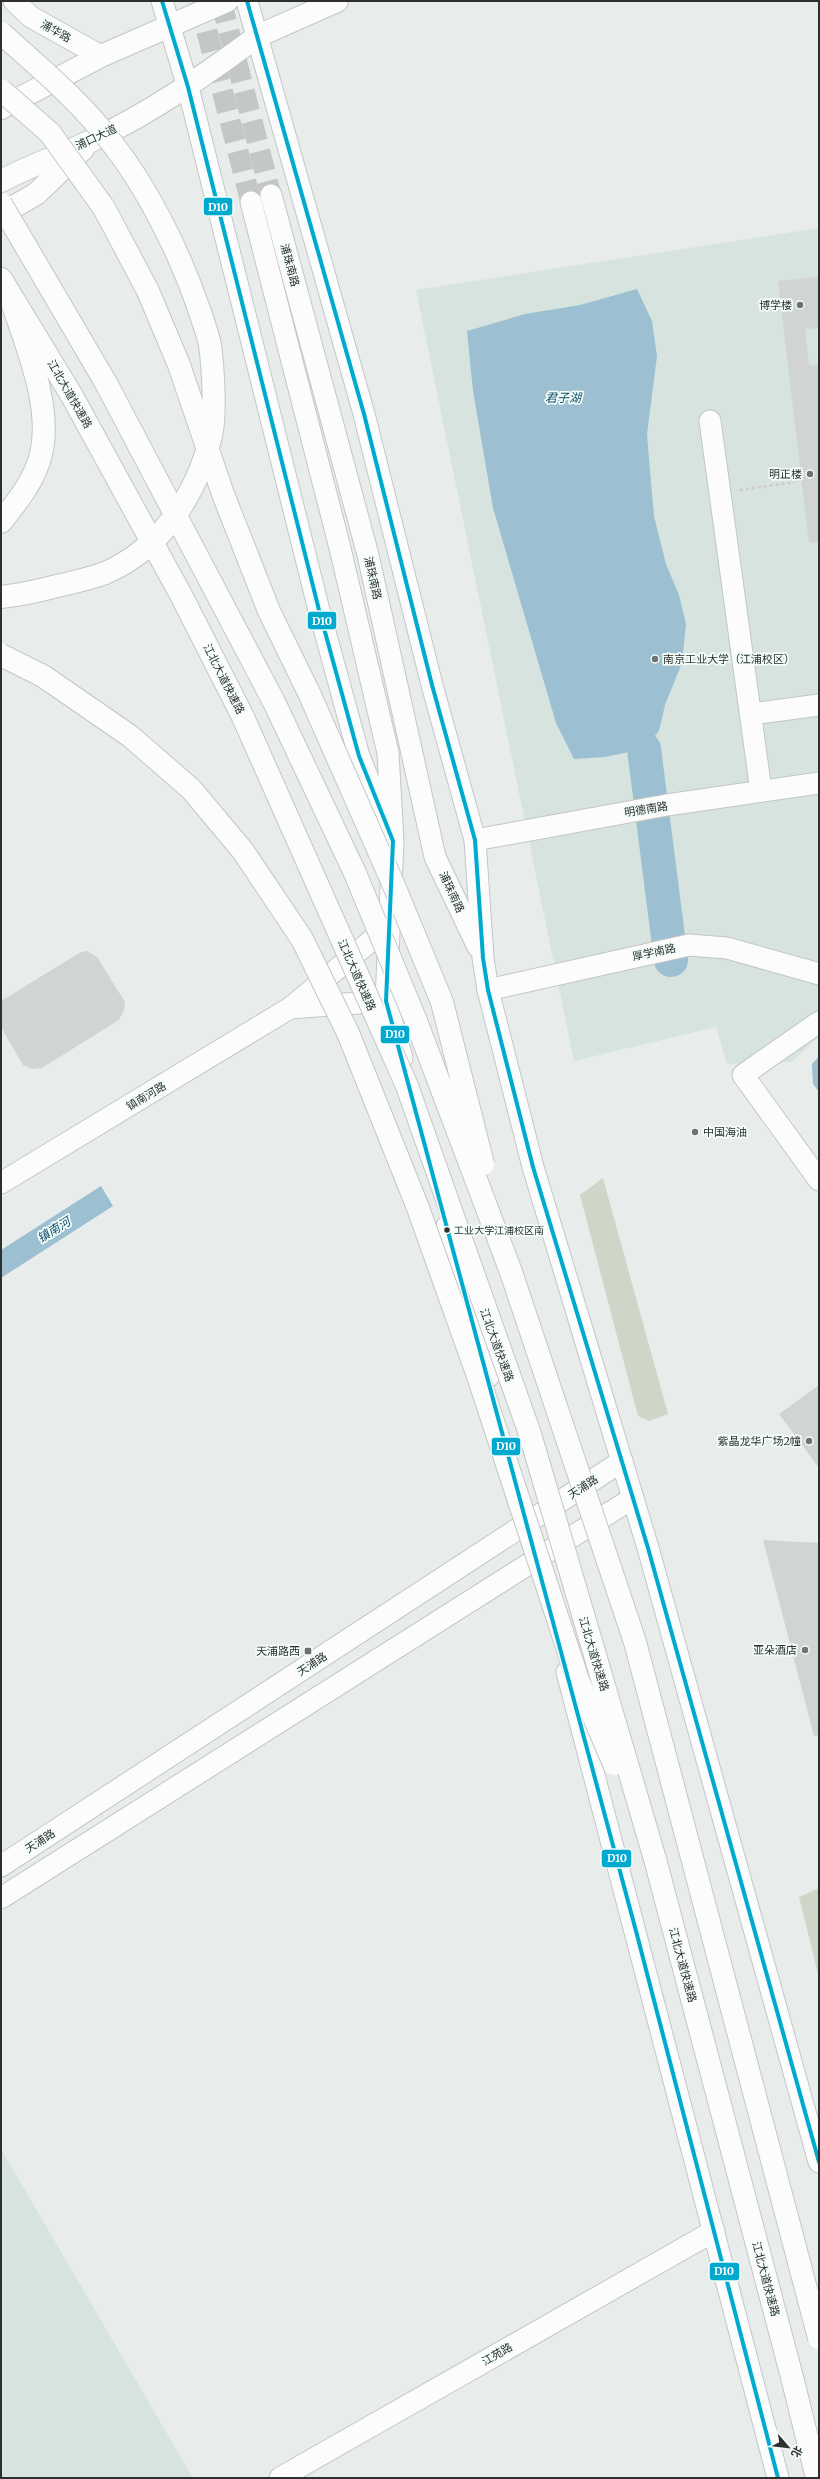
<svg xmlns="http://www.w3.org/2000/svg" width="820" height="2479" viewBox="0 0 820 2479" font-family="Merriweather,'Noto Sans SC',serif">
<rect width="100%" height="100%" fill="#e8edec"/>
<g fill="#d7e3df">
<polygon points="819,228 819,1037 791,1062 727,1064 716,1027 574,1061 416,290"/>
<polygon points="1,2149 193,2478 1,2478"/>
</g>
<g fill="#cfd6c7">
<polygon points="603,1178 668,1414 649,1421 638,1416 580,1195"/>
<polygon points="819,1888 819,1978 799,1897"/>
</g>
<g fill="#9cc0d1">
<polygon points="637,289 652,321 657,356 647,434 650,471 654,516 666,564 679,595 686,624 682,663 665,705 659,731 644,749 605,757 574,759 556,723 493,508 473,391 467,331 525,314 580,305"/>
<polygon points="819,1056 819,1092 813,1084 812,1064"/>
<polygon points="101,1186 113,1206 1,1278 1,1250"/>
</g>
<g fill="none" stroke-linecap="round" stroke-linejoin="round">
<polyline stroke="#9cc0d1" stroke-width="34" points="644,749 671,960"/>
</g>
<g fill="#d1d4d5">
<polygon points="819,277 819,328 805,329 809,366 819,365 819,542 809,543 778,281"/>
<polygon points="87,951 97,957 125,1002 124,1010 119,1020 42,1068 32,1069 23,1065 1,1027 1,1001 81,952"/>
<polygon points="819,1385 819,1468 779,1414"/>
<polygon points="763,1540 819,1543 819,1735 814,1736"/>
</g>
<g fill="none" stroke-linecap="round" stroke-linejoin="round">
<g stroke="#c3c7c6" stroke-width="21" stroke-dasharray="21 10" stroke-linecap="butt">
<polyline points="199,1 251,202"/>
<polyline points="221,1 271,195"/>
</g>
<g stroke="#c3c6c6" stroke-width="23">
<g id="minor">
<polyline points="14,1 31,17 101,56"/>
<polyline points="162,1 188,87 319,610 359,756 387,826"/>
<polyline points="247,1 364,414 432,685 475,840 483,958 488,990 533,1167 648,1548 819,2162"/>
<polyline points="271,195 368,555 435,857 478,947"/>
<polyline points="251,202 340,548 388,753 393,841 386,1001 402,1058"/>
<polyline points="710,421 761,791"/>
<polyline points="751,714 819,705"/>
<polyline points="475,840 667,805 819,783"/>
<polyline points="488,990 689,945 727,948 819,974"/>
<polyline points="290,1008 386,1001"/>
<polyline points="819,1022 743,1075 819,1180"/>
<polyline points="1,1183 290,1008 390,925"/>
<polyline points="447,1226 488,1377"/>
<polyline points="567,1672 778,2478"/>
<polyline points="1,1866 622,1461"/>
<polyline points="1,1898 633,1498"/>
<polyline points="280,2478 714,2231"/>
</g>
</g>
<g stroke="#c3c6c6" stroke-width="24">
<polyline id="major" points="258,36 337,1"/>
</g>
<g stroke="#c3c6c6" stroke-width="24">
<g id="highway">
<polyline points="1,108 101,56 227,1"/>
<path d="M1 181C31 165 62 155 93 140 152 112 205 75 258 36"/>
<polyline points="1,214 36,194 83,149"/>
<polyline points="1,279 72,396"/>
<path d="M1 522C17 502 35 480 41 454 53 405 24 340 9 293"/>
<polyline points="792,2377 817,2478"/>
</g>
</g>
<polyline stroke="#ccc" stroke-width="2.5" stroke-dasharray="3 3" stroke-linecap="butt" points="740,490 795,482"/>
<use href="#minor" stroke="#fcfcfc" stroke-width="21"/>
<use href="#major" stroke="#fcfcfc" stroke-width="22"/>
<use href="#highway" stroke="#fcfcfc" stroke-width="22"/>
<g stroke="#c3c6c6" stroke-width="24" stroke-linecap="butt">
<g id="highway-bridge">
<path d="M1 33C40 68 80 101 112 143 149 190 181 256 200 312 203 322 208 334 210 345 213 367 216 415 211 436 197 494 161 549 105 573 90 579 73 582 57 586 38 591 20 595 1 597"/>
<polyline points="1,90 50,133 104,208 148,291 179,365 223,494 269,611 309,693 392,881 442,1002 483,1164"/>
<polyline points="1,204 106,383 274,702 355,873 416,1021 511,1272 635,1642 819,2338"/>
<polyline points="72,396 181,595 243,717 407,1086 530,1434 655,1859 792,2377"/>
<polyline points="1,655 43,676 130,736 191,789 243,851 302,939 348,1033 418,1208 478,1376 578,1680 614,1764"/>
</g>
</g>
<use href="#highway-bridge" stroke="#fcfcfc" stroke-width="22"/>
<g stroke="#f3fdfa" stroke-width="7">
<g id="bus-1">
<polyline points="162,1 188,87 319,610 359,756 393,841 386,1001 636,1931 778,2478"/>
<polyline points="247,1 364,414 432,685 475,840 483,958 488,990 533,1167 648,1548 819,2162"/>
</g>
</g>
<use href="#bus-1" stroke="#00a9ce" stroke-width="4"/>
</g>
<g fill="#6e7271" stroke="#f3fdfa" stroke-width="1.5">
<circle cx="800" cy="305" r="4"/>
<circle cx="810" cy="474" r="4"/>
<circle cx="655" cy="659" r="4"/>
<circle cx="695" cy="1132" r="4"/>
<circle cx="809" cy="1441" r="4"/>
<circle cx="805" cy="1650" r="4"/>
<rect x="304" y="1647" width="8" height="8" rx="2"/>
</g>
<circle fill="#2d302f" stroke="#f3fdfa" stroke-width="1.5" cx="447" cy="1230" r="3.5"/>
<g text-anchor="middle" stroke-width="3.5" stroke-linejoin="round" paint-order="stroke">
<g font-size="10" fill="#2d302f" stroke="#f3fdfa" text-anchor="start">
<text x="454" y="1234">工业大学江浦校区南</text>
</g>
<g font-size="11" fill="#2d302f" stroke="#f3fdfa">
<text transform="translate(56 31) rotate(29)" y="4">浦华路</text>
<text transform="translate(96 137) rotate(-25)" y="4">浦口大道</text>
<text transform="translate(290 265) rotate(75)" y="4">浦珠南路</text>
<text transform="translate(70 394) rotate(60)" y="4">江北大道快速路</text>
<text transform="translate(373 578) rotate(77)" y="4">浦珠南路</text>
<text transform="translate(224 679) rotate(63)" y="4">江北大道快速路</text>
<text transform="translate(646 809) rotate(-9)" y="4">明德南路</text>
<text transform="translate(452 892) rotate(65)" y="4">浦珠南路</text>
<text transform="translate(654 952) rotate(-12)" y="4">厚学南路</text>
<text transform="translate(357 975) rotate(66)" y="4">江北大道快速路</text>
<text transform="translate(146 1096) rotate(-31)" y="4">镇南河路</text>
<text transform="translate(497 1345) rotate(70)" y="4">江北大道快速路</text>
<text transform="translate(583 1487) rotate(-33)" y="4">天浦路</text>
<text transform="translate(594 1654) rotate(73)" y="4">江北大道快速路</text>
<text transform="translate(312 1664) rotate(-33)" y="4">天浦路</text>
<text transform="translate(40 1841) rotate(-33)" y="4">天浦路</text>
<text transform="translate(683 1965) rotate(75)" y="4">江北大道快速路</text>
<text transform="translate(766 2279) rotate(75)" y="4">江北大道快速路</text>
<text transform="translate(497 2354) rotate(-30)" y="4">江苑路</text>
</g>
<g font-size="11" fill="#2d302f" stroke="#f3fdfa" text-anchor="end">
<text x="792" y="309">博学楼</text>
<text x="802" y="478">明正楼</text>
<text x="663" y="663" text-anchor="start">南京工业大学（江浦校区）</text>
<text x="703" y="1136" text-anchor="start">中国海油</text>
<text x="801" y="1445">紫晶龙华广场2幢</text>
<text x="797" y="1654">亚朵酒店</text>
<text x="300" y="1655">天浦路西</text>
</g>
<g font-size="12" font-style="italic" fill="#0f4f6a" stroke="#f3fdfa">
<text x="563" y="402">君子湖</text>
<text transform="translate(54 1230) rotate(-32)" y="4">镇南河</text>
</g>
</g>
<g stroke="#f3fdfa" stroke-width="1.5">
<rect x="203" y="197" width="30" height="19" rx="4" fill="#00a9ce"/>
<rect x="307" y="611" width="30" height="19" rx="4" fill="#00a9ce"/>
<rect x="380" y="1025" width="30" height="19" rx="4" fill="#00a9ce"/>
<rect x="491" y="1437" width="30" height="19" rx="4" fill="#00a9ce"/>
<rect x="601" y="1849" width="31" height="19" rx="4" fill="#00a9ce"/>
<rect x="709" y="2262" width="31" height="19" rx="4" fill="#00a9ce"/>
</g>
<g font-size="11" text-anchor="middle" font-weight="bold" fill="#fff">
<text x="218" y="211">D10</text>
<text x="322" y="625">D10</text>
<text x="395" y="1038">D10</text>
<text x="506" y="1450">D10</text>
<text x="617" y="1862">D10</text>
<text x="724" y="2275">D10</text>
</g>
<rect width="820" height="2479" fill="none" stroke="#2d302f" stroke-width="4"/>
<g transform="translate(788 2447) rotate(118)" stroke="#f3fdfa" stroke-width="3" paint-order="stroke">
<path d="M0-3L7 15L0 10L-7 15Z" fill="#2d302f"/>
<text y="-6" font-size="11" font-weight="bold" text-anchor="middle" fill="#2d302f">北</text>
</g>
</svg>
